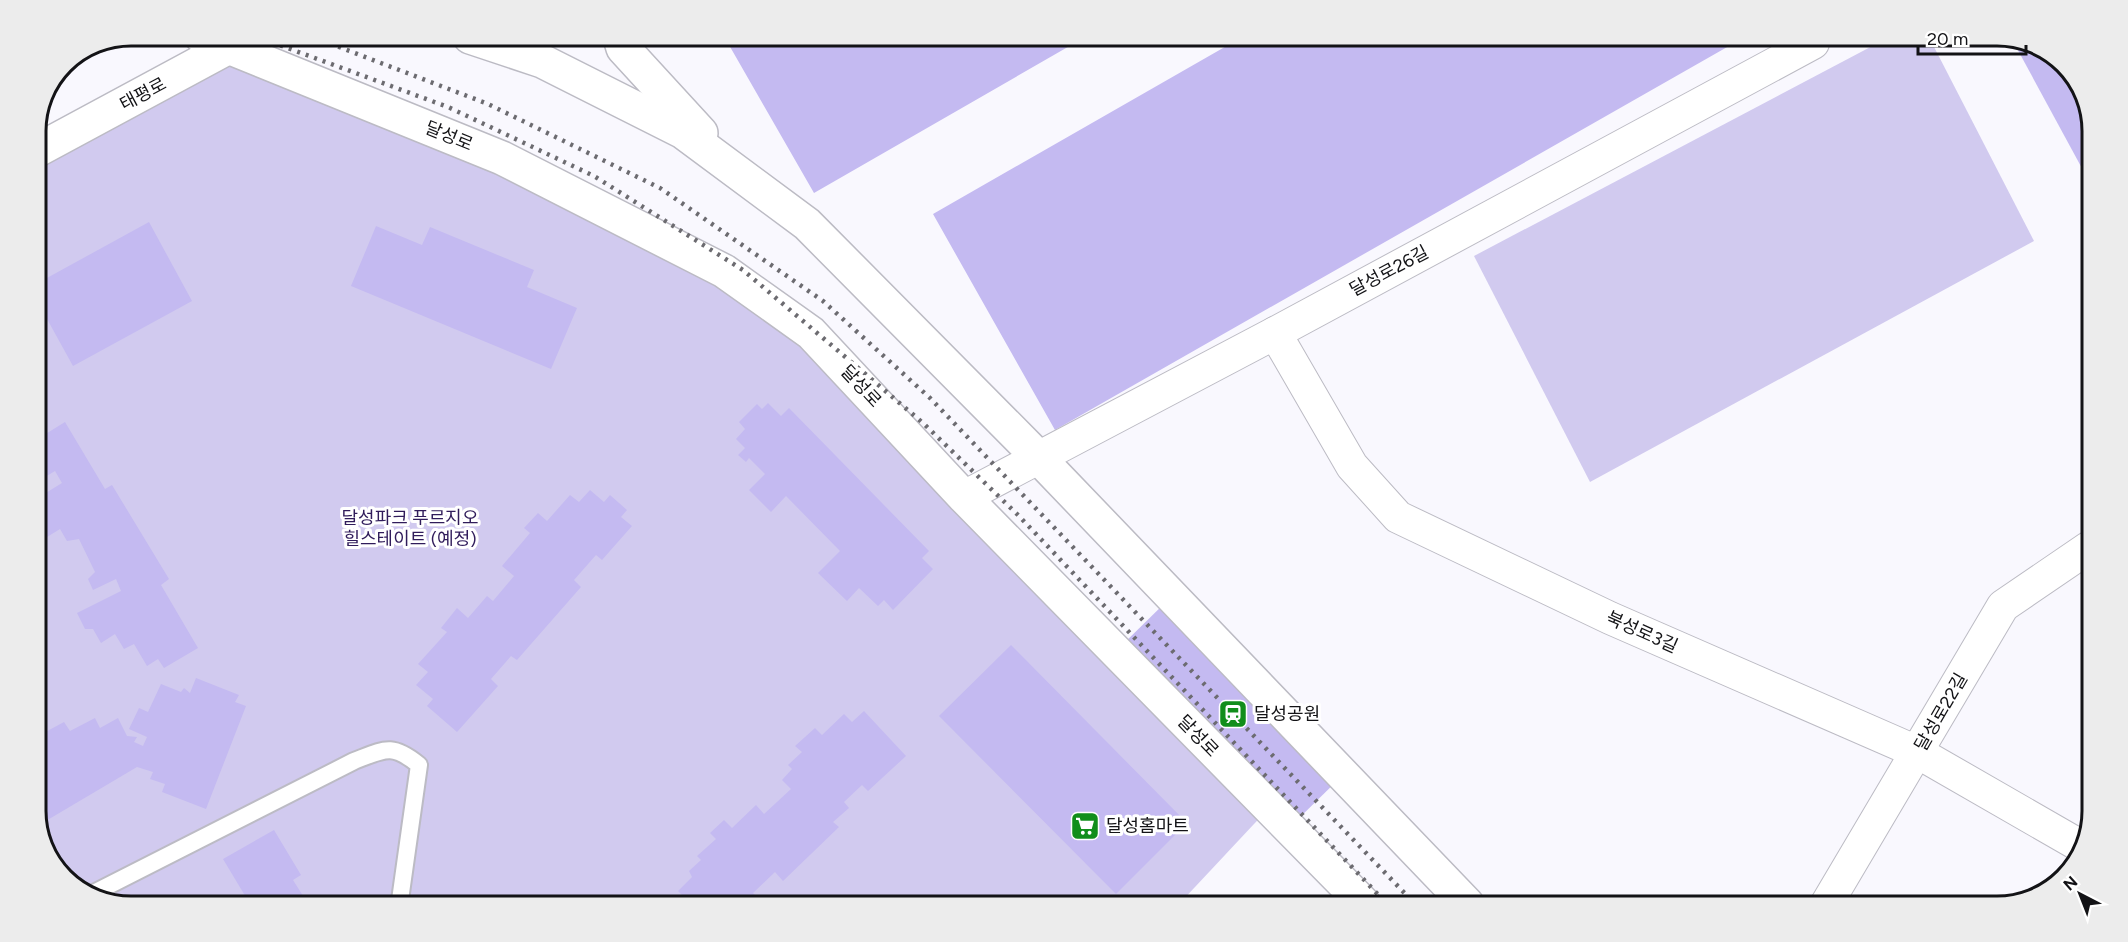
<svg xmlns="http://www.w3.org/2000/svg" width="2128" height="942" viewBox="0 0 2128 942" font-family="Figtree,'Noto Sans KR',sans-serif">
<rect width="100%" height="100%" fill="#f9f8fe"/>
<g fill="#d1caef">
<polygon points="1878,43 1932,43 2034,241 1590,482 1474,256"/>
<polygon points="231,47 502,158 811,333 1269,808 1180,903 95,899 56,868 36,817 36,151"/>
</g>
<g fill="#c4baf1">
<polygon points="725,38 800,39 1080,40 814,193"/>
<polygon points="1237,40 1360,41 1736,42 1055,430 933,214"/>
<polygon points="2014,43 2033,43 2076,78 2092,126 2091,168 2084,172"/>
<polygon points="149,222 192,301 73,366 36,299 36,284"/>
<polygon points="376,226 422,245 430,227 534,270 527,287 577,308 551,369 351,286"/>
<polygon points="768,403 781,416 789,408 929,551 922,558 933,569 893,610 884,600 878,606 859,588 847,601 818,573 840,551 786,496 771,512 749,490 765,474 749,458 746,462 738,455 745,448 736,439 745,429 739,422 757,404 762,409"/>
<polygon points="65,422 105,489 112,485 169,579 161,585 198,648 164,668 158,659 147,666 134,644 124,649 115,634 101,643 93,629 85,629 77,613 121,591 116,579 93,590 88,579 95,572 79,539 67,541 60,529 47,537 36,520 36,499 62,483 55,471 40,480 36,474 36,462 39,461 36,455 36,440"/>
<polygon points="590,490 604,502 610,495 627,510 621,517 632,526 602,560 596,555 574,580 581,587 517,660 511,656 491,679 498,686 457,732 427,706 433,699 416,685 428,672 418,664 447,632 441,628 457,608 468,618 487,596 493,601 514,576 502,566 530,533 524,528 538,513 547,521 570,495 579,502"/>
<polygon points="1172,596 1346,772 1290,827 1116,651"/>
<polygon points="1011,645 1187,823 1116,894 939,716"/>
<polygon points="196,678 239,695 235,702 246,706 206,809 162,792 165,784 150,779 153,772 137,767 39,825 36,817 36,746 42,743 38,736 64,722 70,731 95,718 100,728 118,718 127,736 137,737 134,742 143,746 147,737 129,729 139,708 148,712 161,684 181,692 184,688 190,693"/>
<polygon points="864,711 906,756 868,791 862,785 844,802 849,808 833,822 839,827 783,881 775,872 753,893 759,899 756,901 688,901 678,891 692,877 689,871 701,860 697,856 716,839 710,833 724,820 732,828 756,805 764,814 791,789 782,780 792,769 788,765 802,752 795,746 815,728 822,735 844,714 852,722"/>
<polygon points="274,830 301,875 293,880 305,899 247,899 223,859"/>
</g>
<g fill="none" stroke-linecap="round" stroke-linejoin="round">
<g stroke="#bcbbc4" stroke-width="20">
<path id="lane" d="M90 895 354 761C385 749 392 743 419 765L400 900"/>
</g>
<g stroke="#bcbbc4" stroke-width="34">
<g id="street">
<polyline points="1275,333 1352,466 1398,517 1610,618 1917,752 2084,848"/>
<polyline points="964,497 1275,333 1813,43"/>
<polyline points="1826,905 2003,606 2088,548"/>
</g>
</g>
<g stroke="#bcbbc4" stroke-width="36">
<g id="secondary">
<polyline points="201,36 502,158 724,271 811,333 964,497 1364,904"/>
<polyline points="470,37 542,61 683,132 807,224 1038,457 1467,904"/>
<polyline points="620,38 623,48 701,133"/>
<polyline points="36,151 242,40"/>
</g>
</g>
<use href="#lane" stroke="#fff" stroke-width="16"/>
<use href="#street" stroke="#fff" stroke-width="32"/>
<use href="#secondary" stroke="#fff" stroke-width="33"/>
<g stroke="#6c6b70" stroke-width="4.5" stroke-dasharray="3 6" stroke-linecap="butt">
<polyline points="255,36 448,107 594,176 743,270 923,423 1018,515 1387,904"/>
<polyline points="313,37 488,104 660,188 823,301 930,398 1415,904"/>
</g>
</g>
<defs>
<g id="station-square" transform="scale(1.5)"><rect x="-9" y="-9" width="18" height="18" rx="4" fill="#118e1b" stroke="#fff"/><path d="M-3-6H3Q5-6 5-4V2Q5 4 3 4L4.5 6H3L1.5 4h-3L-3 6H-4.5L-3 4Q-5 4-5 2V-4Q-5-6-3-6ZM-3.5-4v3h7v-3ZM-3.5 1v1.5H-2V1ZM2 1v1.5H3.5V1Z" fill="#fff"/></g>
<g id="supermarket-square" transform="scale(1.5)"><rect x="-9" y="-9" width="18" height="18" rx="4" fill="#118e1b" stroke="#fff"/><path d="M-6-5.5h2.5l.6 2H6L4.5 2H-2.5L-4.4-4H-6ZM-1.5 3.2a1.3 1.3 0 1 0 .1 0ZM3 3.2a1.3 1.3 0 1 0 .1 0Z" fill="#fff"/></g>
</defs>
<g fill-rule="evenodd">
<use href="#station-square" x="1233" y="714"/>
<use href="#supermarket-square" x="1085" y="826"/>
</g>
<g text-anchor="middle" stroke-width="6" stroke-linejoin="round" paint-order="stroke">
<g font-size="18" fill="#131316" stroke="#fff">
<text transform="translate(143 94) rotate(-28)" y="6">태평로</text>
<text transform="translate(449 136) rotate(22)" y="6">달성로</text>
<text transform="translate(1389 271) rotate(-28)" y="6">달성로26길</text>
<text transform="translate(861 386) rotate(47)" y="6">달성로</text>
<text transform="translate(1642 632) rotate(24)" y="6">북성로3길</text>
<text transform="translate(1941 712) rotate(-60)" y="6">달성로22길</text>
<text transform="translate(1198 736) rotate(46)" y="6">달성로</text>
</g>
<g font-size="18" fill="#301c5b" stroke="#fff">
<text x="410" y="524">달성파크 푸르지오<tspan x="410" dy="21">힐스테이트 (예정)</tspan></text>
</g>
<g font-size="18" fill="#131316" stroke="#fff" text-anchor="start">
<text x="1254" y="720">달성공원</text>
<text x="1106" y="832">달성홈마트</text>
</g>
</g>
<path d="M0 0H2128V942H0ZM131 46H1997A85 85 0 0 1 2082 131V811A85 85 0 0 1 1997 896H131A85 85 0 0 1 46 811V131A85 85 0 0 1 131 46Z" fill="#ececec" fill-rule="evenodd"/>
<path fill="none" stroke="#131316" stroke-width="3" d="M131 46H1997A85 85 0 0 1 2082 131V811A85 85 0 0 1 1997 896H131A85 85 0 0 1 46 811V131A85 85 0 0 1 131 46Z"/>
<g transform="translate(2080 894) rotate(318)" stroke="#ffffff" stroke-width="4.5" paint-order="stroke">
<path d="M0-4.5L10 22L0 15L-10 22Z" fill="#131316"/>
<text y="-9" font-size="16" font-weight="bold" text-anchor="middle" fill="#131316">N</text>
</g>
<path d="M1918 45v9h108v-9" fill="none" stroke="#131316" stroke-width="3"/>
<text x="1927" y="45" font-size="18" fill="#131316" stroke="#ffffff" stroke-width="4.5" paint-order="stroke">20 m</text>
</svg>
